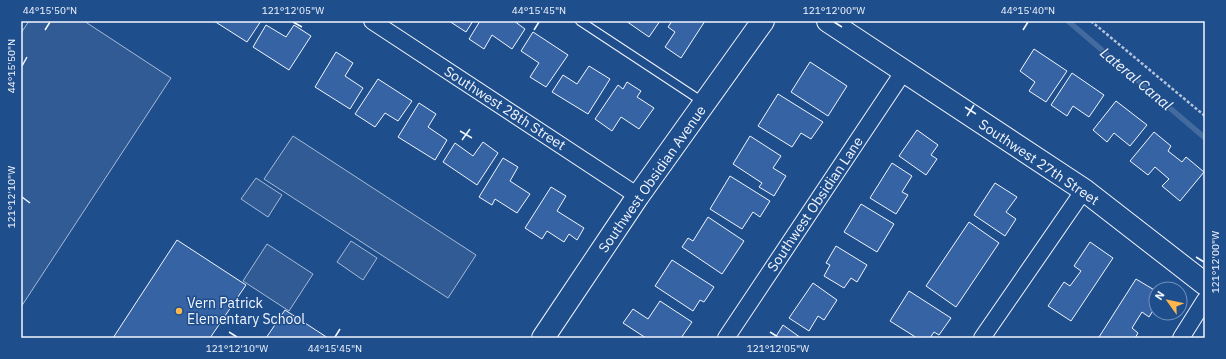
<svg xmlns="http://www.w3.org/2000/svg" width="1226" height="359" viewBox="0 0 1226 359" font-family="'IBM Plex Sans',sans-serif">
<rect width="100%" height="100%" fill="#1f4e8c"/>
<g fill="#305b95" stroke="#a8bbd7">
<polygon points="29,21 84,21 171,78 21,307 21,33"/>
<polygon points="293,136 476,255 448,298 264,179"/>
<polygon points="256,178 282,195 268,217 241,199"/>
<polygon points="351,241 377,258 363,280 337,262"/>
<polygon points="267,244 313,274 289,311 243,281"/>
</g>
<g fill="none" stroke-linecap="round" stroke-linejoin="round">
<polyline stroke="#446ba0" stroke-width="5.5" points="1068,21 1205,138"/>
</g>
<g fill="#3563a3" stroke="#f2f6ff">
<polygon points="214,21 261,21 247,42"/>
<polygon points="449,21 473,21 466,32"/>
<polygon points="480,21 514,21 525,29 512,49 492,35 484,49 469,39"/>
<polygon points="626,21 660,21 649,37"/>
<polygon points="672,21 705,21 681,58 665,47 675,32 668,27"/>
<polygon points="266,25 286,37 294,25 311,36 289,70 253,47"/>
<polygon points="533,32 568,55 546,87 530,77 539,63 521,51"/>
<polygon points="1034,49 1067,71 1046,102 1029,91 1035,82 1020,71"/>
<polygon points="336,52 353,63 345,76 363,88 350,109 315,87"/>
<polygon points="810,62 847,86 828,116 791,92"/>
<polygon points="589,66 610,79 588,114 552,92 563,75 577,84"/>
<polygon points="1072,73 1104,95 1089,117 1073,106 1067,116 1051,105"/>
<polygon points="378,79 412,101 398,121 385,113 375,127 355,114"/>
<polygon points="627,82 641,91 637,97 654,108 639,129 621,117 612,131 595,119 618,85 623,89"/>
<polygon points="778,94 823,122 811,139 801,133 792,147 758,126"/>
<polygon points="1116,101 1147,125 1130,146 1114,133 1107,142 1093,130"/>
<polygon points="419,103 436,114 428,127 447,140 435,160 398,137"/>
<polygon points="917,130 938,145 931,155 937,159 926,175 899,156"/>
<polygon points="1154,132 1171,146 1168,151 1182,162 1186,157 1204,172 1180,201 1162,186 1169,179 1155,167 1148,175 1130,161"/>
<polygon points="750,136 781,156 773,168 786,176 774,196 759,187 762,183 733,164"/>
<polygon points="483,142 498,153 477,185 443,162 455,143 473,156"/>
<polygon points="503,158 518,167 510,181 530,194 517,213 495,199 492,205 479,197"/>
<polygon points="892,163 912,176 902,192 908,195 896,214 870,198"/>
<polygon points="730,176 770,201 760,217 753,212 742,229 710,209"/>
<polygon points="995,183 1017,197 1006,212 1016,219 1005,236 974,215"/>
<polygon points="551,187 566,196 557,211 584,228 577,240 569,234 564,242 547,231 542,239 525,228"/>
<polygon points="861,204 894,224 877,252 844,232"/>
<polygon points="708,217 744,241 722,274 682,247 688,238 693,241"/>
<polygon points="969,222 999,243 956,307 926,286"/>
<polygon points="177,240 246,285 210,338 113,338"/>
<polygon points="1090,242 1113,258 1071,321 1048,306 1064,282 1070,286 1081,271 1074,266"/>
<polygon points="836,246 867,265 857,282 851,278 844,288 824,276 830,265 826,263"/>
<polygon points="672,260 714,287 704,302 700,300 693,311 655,286"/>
<polygon points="1136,279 1156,291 1156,306 1149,317 1142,312 1132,328 1138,333 1135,338 1101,338 1099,337"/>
<polygon points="813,283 837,300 824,320 818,316 809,331 789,318"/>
<polygon points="909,291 951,318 939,335 934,332 930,338 917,338 890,321"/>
<polygon points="660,301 692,322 681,338 646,338 623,323 633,309 648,319"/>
<polygon points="285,310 328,338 266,338"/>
<polygon points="783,325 801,338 775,338"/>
</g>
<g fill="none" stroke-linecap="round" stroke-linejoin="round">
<g stroke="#f2f6ff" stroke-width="10">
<polyline id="lane" points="580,21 703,102"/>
</g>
<g stroke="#f2f6ff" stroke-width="18">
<g id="street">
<polyline points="372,21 638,196"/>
<polyline points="726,338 904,71"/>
<polyline points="982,338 1084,190"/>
<polyline points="1181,338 1205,300"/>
</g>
</g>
<g stroke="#f2f6ff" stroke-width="24">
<g id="secondary">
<polyline points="828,21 1084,190 1205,284"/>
<polyline points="543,338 638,196 763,21"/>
</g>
</g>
<polyline stroke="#b3c4dc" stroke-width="2.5" stroke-dasharray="3 2" stroke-linecap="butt" points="1091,21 1205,116"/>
<use href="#lane" stroke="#1f4e8c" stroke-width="8"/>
<use href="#street" stroke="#1f4e8c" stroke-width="16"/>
<use href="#secondary" stroke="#1f4e8c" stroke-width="22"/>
</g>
<path fill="none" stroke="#f2f6ff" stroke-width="1.5" d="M293 22 302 27M834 22 842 27M45 30 50 22M534 30 539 22M1023 30 1028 22M22 66 27 57M965 107 976 114M967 116 974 105M460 131 472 138M462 140 470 129M22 197 30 203M1196 257 1204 262M229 332 237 337M770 332 778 337M335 337 340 329"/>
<circle fill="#ffb74d" stroke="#1f4e8c" stroke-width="1.5" cx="179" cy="311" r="4"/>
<g text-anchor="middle" stroke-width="3" stroke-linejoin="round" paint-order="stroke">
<g font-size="14" fill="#f2f6ff" stroke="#1f4e8c">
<text transform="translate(505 108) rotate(33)" y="5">Southwest 28th Street</text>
<text transform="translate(1039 162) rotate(34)" y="5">Southwest 27th Street</text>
<text transform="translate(652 179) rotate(-55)" y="5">Southwest Obsidian Avenue</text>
<text transform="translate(815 204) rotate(-56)" y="5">Southwest Obsidian Lane</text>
</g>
<g font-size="14" fill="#f2f6ff" stroke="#1f4e8c" text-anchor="start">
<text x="187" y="308">Vern Patrick<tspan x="187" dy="16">Elementary School</tspan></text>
</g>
<g font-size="15" font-style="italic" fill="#f2f6ff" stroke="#1f4e8c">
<text transform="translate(1136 79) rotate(40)" y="5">Lateral Canal</text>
</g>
</g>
<rect width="1226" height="359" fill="none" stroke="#1f4e8c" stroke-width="44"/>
<g transform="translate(1168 301) rotate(303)"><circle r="19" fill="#1f4e8c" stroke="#7391ba"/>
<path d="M0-3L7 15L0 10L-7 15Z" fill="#ffb74d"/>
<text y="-6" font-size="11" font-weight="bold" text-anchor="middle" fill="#f2f6ff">N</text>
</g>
<rect x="22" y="22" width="1182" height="315" fill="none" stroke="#f2f6ff" stroke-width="1.5"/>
<g font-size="10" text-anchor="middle" fill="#f2f6ff">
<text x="50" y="14">44°15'50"N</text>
<text x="293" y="14">121°12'05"W</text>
<text x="539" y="14">44°15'45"N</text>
<text x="834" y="14">121°12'00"W</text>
<text x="1028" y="14">44°15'40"N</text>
<text transform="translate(11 66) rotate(-90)" y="4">44°15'50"N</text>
<text transform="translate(11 197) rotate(-90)" y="4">121°12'10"W</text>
<text transform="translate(1215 262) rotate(-90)" y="4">121°12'00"W</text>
<text x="237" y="352">121°12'10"W</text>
<text x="335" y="352">44°15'45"N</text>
<text x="778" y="352">121°12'05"W</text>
</g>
</svg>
